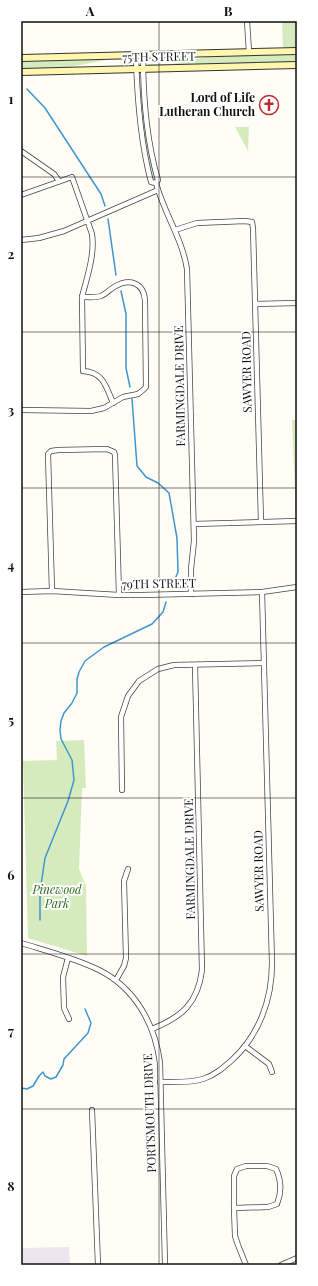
<svg xmlns="http://www.w3.org/2000/svg" width="318" height="1286" viewBox="0 0 318 1286" font-family="'Playfair Display',serif">
<rect width="100%" height="100%" fill="#fffdf5"/>
<polygon fill="#eee6ef" points="69,1247 70,1265 21,1265 21,1248"/>
<g fill="#d5ebbd">
<polygon points="282,21 297,21 297,47 283,47"/>
<polygon points="297,54 297,62 148,66 148,64 171,64 212,56"/>
<polygon points="129,58 129,59 106,60 64,68 21,69 21,61"/>
<path d="M139 82H141C142 116 147 149 156 181L154 182C144 149 141 116 139 82Z"/>
<polygon points="235,127 249,127 248,151"/>
<polygon points="292,420 297,420 297,517 296,517"/>
<polygon points="84,740 86,788 82,788 79,869 86,886 87,956 28,938 23,761 57,760 56,741"/>
</g>
<g fill="none" stroke-linecap="round" stroke-linejoin="round">
<g stroke="#3f96cf" stroke-width="1.5">
<polyline points="27,89 45,108 101,194 105,206"/>
<polyline points="108,219 116,275"/>
<polyline points="121,291 126,314 126,368 130,387"/>
<polyline points="132,399 137,466 146,477 158,483 169,493 177,538 178,572 172,586"/>
<polyline points="40,920 40,892 45,858 68,801 74,780 72,760 61,739 60,730 61,721 64,713 72,703 77,693 77,679 79,672 85,661 104,647 152,624 163,612 166,602"/>
<polyline points="21,1088 27,1089 33,1086 39,1076 43,1072 45,1076 51,1079 56,1077 63,1065 64,1059 88,1033 91,1023 85,1009"/>
</g>
<g stroke="#444" stroke-width="6">
<g id="minor">
<polyline points="247,21 249,52"/>
<path d="M136 55C137 99 140 140 151 182L156 183"/>
<path d="M143 55C143 98 146 139 158 180L156 183C164 213 182 238 187 269L194 541 191 569V594"/>
<polyline points="21,151 54,174 59,181"/>
<path d="M21 195 72 177 92 234C95 255 87 277 82 297 88 297 95 298 101 296 106 294 109 290 114 287 129 278 144 282 145 301L146 387 143 390 138 394 123 397 104 408 91 411 21 410"/>
<polyline points="175,230 197,223 245,221 252,222 253,228 261,522"/>
<polyline points="21,240 39,238 64,231 158,190"/>
<path d="M82 297 83 371C103 372 106 386 113 403"/>
<polyline points="255,304 297,303"/>
<polyline points="194,524 297,521"/>
<polyline points="52,591 48,454 51,451 58,450 107,449 114,452 115,455 119,595"/>
<polyline points="21,592 52,591 119,595 142,595 262,592 297,587"/>
<polyline points="122,790 121,717 128,696 139,681 158,669 174,665 264,663"/>
<path d="M21 943C47 951 75 958 99 970 135 988 155 1024 160 1063L165 1265"/>
<polyline points="68,958 63,977 64,1008 69,1019"/>
<polyline points="116,980 124,966 126,958 124,881 128,869"/>
<path d="M152 1029C182 1017 198 1003 202 970L195 665"/>
<polyline points="245,1046 269,1064 272,1072"/>
<path d="M160 1082C175 1082 190 1083 203 1079 215 1075 223 1068 232 1060 259 1035 272 1000 272 963L262 592"/>
<polyline points="92,1110 98,1265"/>
<path d="M246 1166H267L276 1169C281 1180 282 1192 277 1204L268 1207 234 1208V1176L237 1169Z"/>
<polyline points="234,1208 235,1236 238,1245 246,1265"/>
<polyline points="281,1265 297,1258"/>
</g>
</g>
<g stroke="#333" stroke-width="8">
<g id="secondary">
<polyline points="21,58 297,51"/>
<polyline points="21,72 297,65"/>
</g>
</g>
<use href="#minor" stroke="#fff" stroke-width="4.5"/>
<use href="#secondary" stroke="#fff6b0" stroke-width="6"/>
</g>
<path fill="none" stroke="#111" stroke-width="1" stroke-opacity="0.55" d="M159 21V1265M21 177H297M21 332H297M21 488H297M21 643H297M21 798H297M21 954H297M21 1109H297"/>
<defs>
<g id="church-ring" transform="scale(1)"><circle r="9.5" fill="#fff" stroke="#c4262e" stroke-width="1.5"/><path d="M-1.2-6h2.4v3.5h3.3v2.4h-3.3V6h-2.4V-.1h-3.3v-2.4h3.3Z" fill="#c4262e"/></g>
</defs>
<g fill-rule="evenodd">
<use href="#church-ring" x="269" y="105"/>
</g>
<g text-anchor="middle" stroke-width="4" stroke-linejoin="round" paint-order="stroke">
<g font-size="12" fill="#111" stroke="#fff">
<text transform="translate(159 57) rotate(-1)" y="4">75TH STREET</text>
<text transform="translate(247 372) rotate(-91)" y="4">SAWYER ROAD</text>
<text transform="translate(180 386) rotate(-91)" y="4">FARMINGDALE DRIVE</text>
<text transform="translate(159 584) rotate(-1)" y="4">79TH STREET</text>
<text transform="translate(190 859) rotate(-91)" y="4">FARMINGDALE DRIVE</text>
<text transform="translate(259 871) rotate(-91)" y="4">SAWYER ROAD</text>
<text transform="translate(150 1113) rotate(-92)" y="4">PORTSMOUTH DRIVE</text>
</g>
<g font-size="12" font-weight="bold" fill="#111" stroke="#fff" text-anchor="end">
<text x="255" y="102">Lord of Life<tspan x="255" dy="14">Lutheran Church</tspan></text>
</g>
<g font-size="12" font-style="italic" fill="#2f6b1f" stroke="#fff">
<text x="57" y="894">Pinewood<tspan x="57" dy="14">Park</tspan></text>
</g>
</g>
<rect width="318" height="1286" fill="none" stroke="#ffffff" stroke-width="44"/>
<rect x="22" y="22" width="274" height="1242" fill="none" stroke="#111" stroke-width="1.5"/>
<g font-size="13" text-anchor="middle" font-weight="bold" fill="#111">
<text x="90" y="16">A</text>
<text x="228" y="16">B</text>
<text x="11" y="104">1</text>
<text x="11" y="259">2</text>
<text x="11" y="415">3</text>
<text x="11" y="570">4</text>
<text x="11" y="725">5</text>
<text x="11" y="880">6</text>
<text x="11" y="1036">7</text>
<text x="11" y="1191">8</text>
</g>
</svg>
